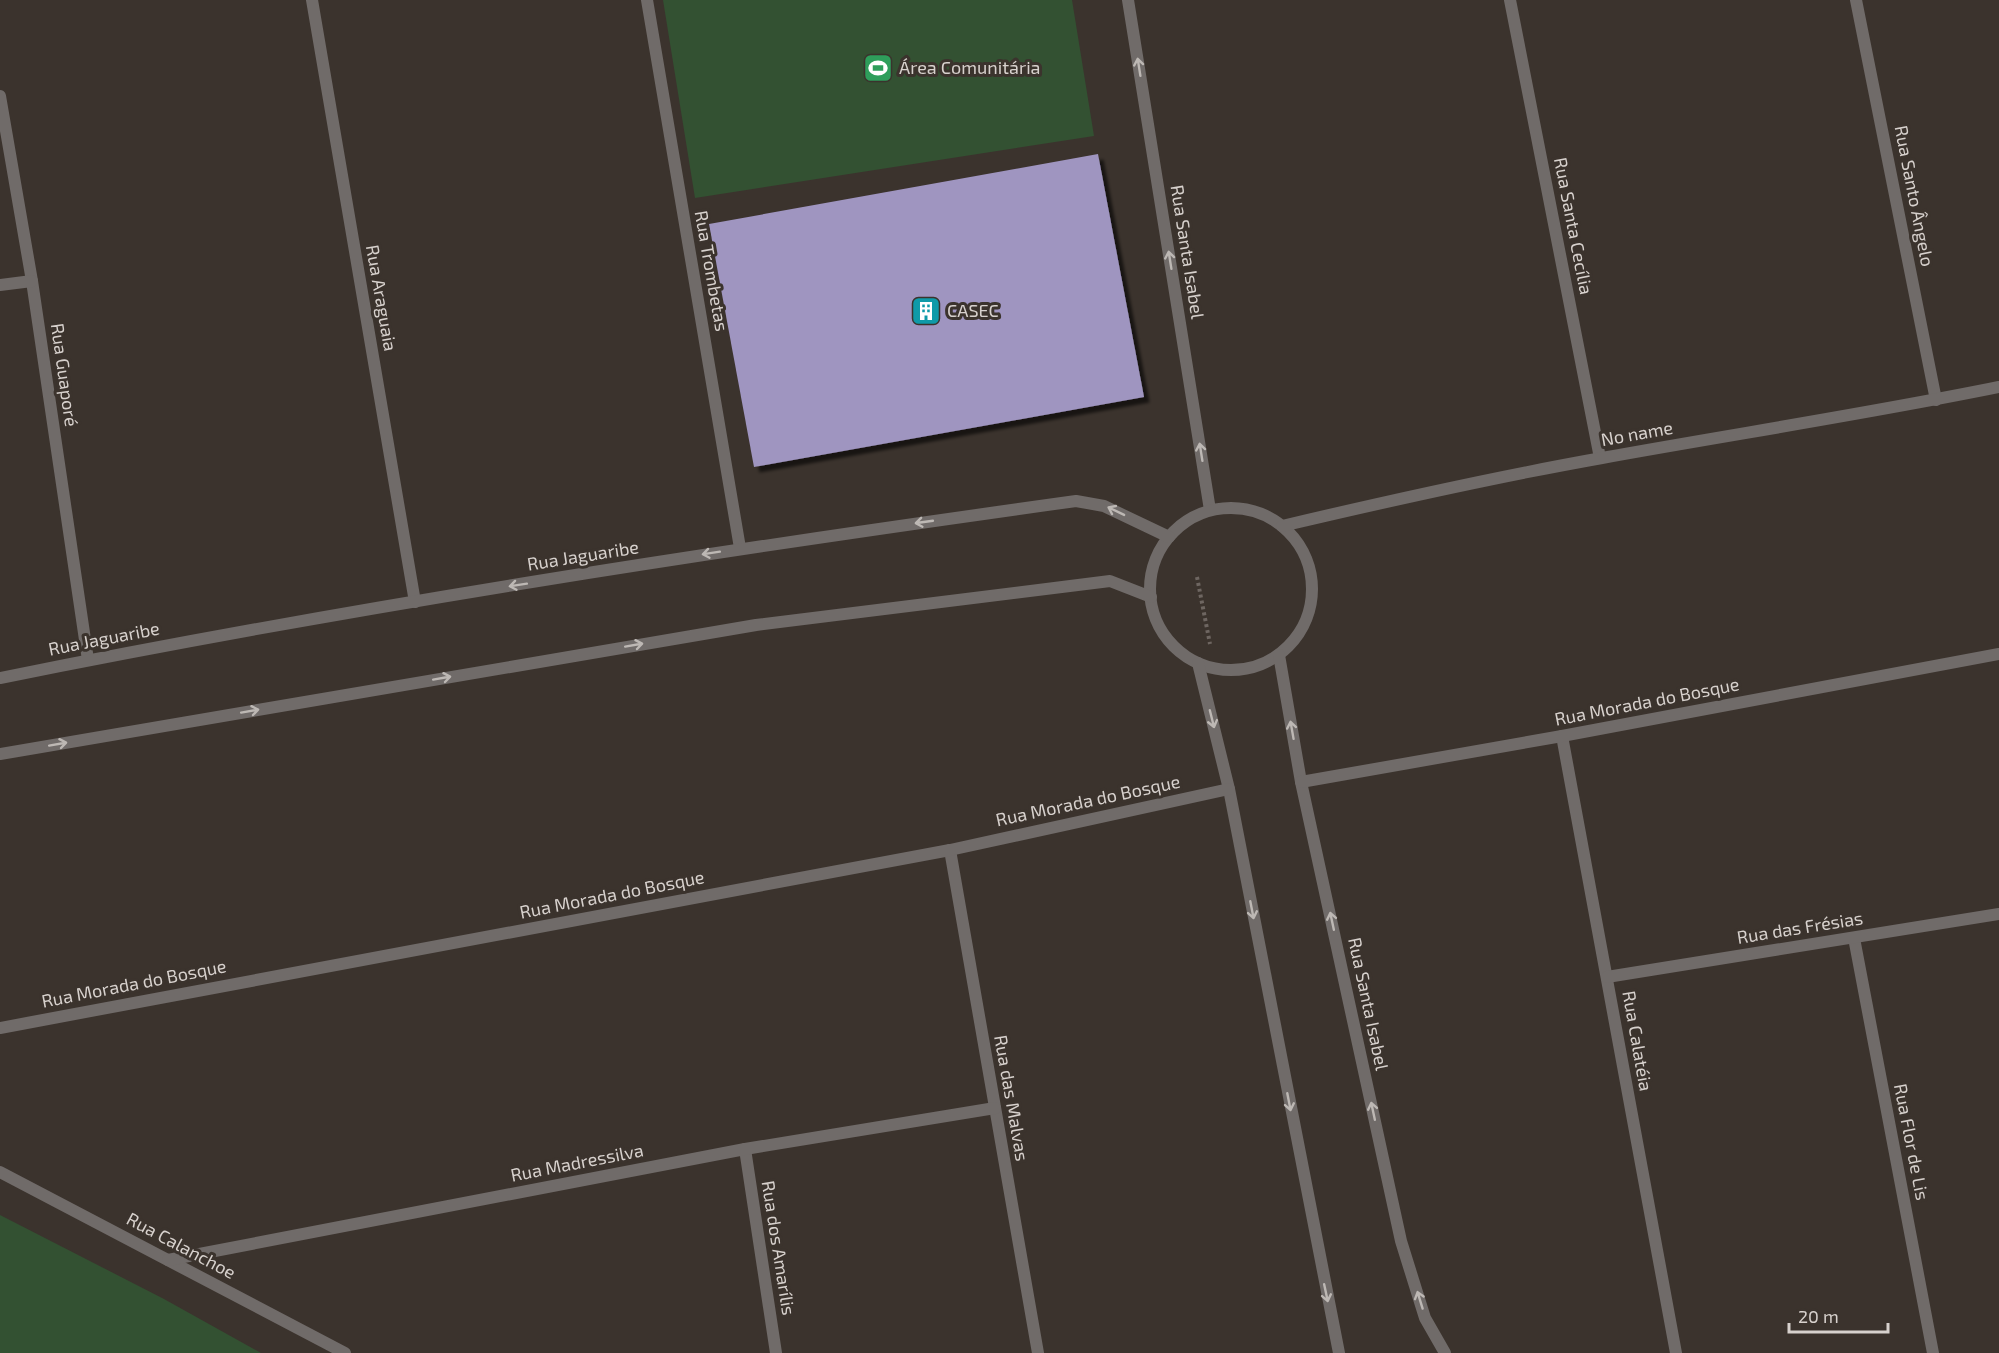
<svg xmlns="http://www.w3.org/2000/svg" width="1999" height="1353" viewBox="0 0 1999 1353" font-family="'Exo 2',sans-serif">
<defs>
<filter id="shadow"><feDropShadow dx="5.5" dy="5.5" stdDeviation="1.5" flood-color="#0009"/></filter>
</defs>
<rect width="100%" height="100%" fill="#3b332d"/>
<g fill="#335132">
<polygon points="663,0 1072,0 1094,136 695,198"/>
<polygon points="0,1215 164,1299 261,1353 0,1353"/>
</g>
<polygon fill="#9f95c0" filter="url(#shadow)" points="1098,154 1144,397 754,467 709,224"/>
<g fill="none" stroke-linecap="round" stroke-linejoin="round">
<polyline stroke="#6e6661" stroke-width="4" stroke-dasharray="3 3" stroke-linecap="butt" points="1197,577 1210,644"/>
<g stroke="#706b69" stroke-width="12">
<polyline points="312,0 415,602"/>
<polyline points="647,0 740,548"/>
<polyline points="1128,0 1210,510"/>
<polyline points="1510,0 1600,458"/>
<polyline points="1856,0 1936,400"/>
<polyline points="0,96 32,281 88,660"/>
<polyline points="0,285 32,281"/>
<circle cx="1231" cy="589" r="81"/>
<path d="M1282 526C1388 501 1495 477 1602 458 1734 434 1867 414 1999 387"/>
<polyline points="1279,655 1301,782 1401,1241 1425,1318 1445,1353"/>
<polyline points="1198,663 1229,789 1339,1353"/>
<polyline points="1562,736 1676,1353"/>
<polyline points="1301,782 1562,736 1999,654"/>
<polyline points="950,850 1038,1353"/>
<polyline points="1854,938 1933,1353"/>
<polyline points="1607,977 1999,914"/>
<polyline points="0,1028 950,850 1229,789"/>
<polyline points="745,1149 776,1353"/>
<polyline points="0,1172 345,1353"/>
<polyline points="168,1260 745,1149 995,1108"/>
</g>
<g stroke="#706b69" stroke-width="12">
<path d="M0 678C356 606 716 551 1076 501L1104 506 1169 537"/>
<polyline points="0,754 756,625 1110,581 1151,597"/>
</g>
</g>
<defs><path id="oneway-shaft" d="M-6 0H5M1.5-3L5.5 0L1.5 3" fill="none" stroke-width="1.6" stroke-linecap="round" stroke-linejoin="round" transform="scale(1.5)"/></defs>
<g stroke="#bdb8b4">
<use href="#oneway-shaft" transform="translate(1139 67) rotate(-99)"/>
<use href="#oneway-shaft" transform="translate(1170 260) rotate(-99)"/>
<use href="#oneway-shaft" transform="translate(1201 452) rotate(-99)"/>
<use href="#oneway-shaft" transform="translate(1116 511) rotate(-154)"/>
<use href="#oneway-shaft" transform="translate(924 522) rotate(172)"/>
<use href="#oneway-shaft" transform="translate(711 553) rotate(171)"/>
<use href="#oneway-shaft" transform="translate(518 585) rotate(171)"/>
<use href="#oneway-shaft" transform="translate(634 645) rotate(-10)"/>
<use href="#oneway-shaft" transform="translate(442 678) rotate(-10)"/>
<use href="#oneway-shaft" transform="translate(250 711) rotate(-10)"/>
<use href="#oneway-shaft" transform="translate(1212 719) rotate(76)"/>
<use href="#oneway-shaft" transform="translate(1292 730) rotate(-100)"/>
<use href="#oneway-shaft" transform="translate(58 744) rotate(-10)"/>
<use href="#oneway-shaft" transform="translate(1252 910) rotate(79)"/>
<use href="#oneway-shaft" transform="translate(1332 921) rotate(-102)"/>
<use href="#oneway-shaft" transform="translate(1289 1102) rotate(79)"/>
<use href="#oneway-shaft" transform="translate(1373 1111) rotate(-102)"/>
<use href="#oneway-shaft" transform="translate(1326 1293) rotate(78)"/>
<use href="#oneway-shaft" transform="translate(1420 1300) rotate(-107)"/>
</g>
<defs>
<g id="stadium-square" transform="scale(1.5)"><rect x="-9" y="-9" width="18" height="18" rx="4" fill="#2e9e5b" stroke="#3b332d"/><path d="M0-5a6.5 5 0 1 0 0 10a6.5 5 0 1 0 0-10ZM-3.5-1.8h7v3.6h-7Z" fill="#fff"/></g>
<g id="building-square" transform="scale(1.5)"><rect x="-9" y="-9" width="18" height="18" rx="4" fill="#0f9aa8" stroke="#3b332d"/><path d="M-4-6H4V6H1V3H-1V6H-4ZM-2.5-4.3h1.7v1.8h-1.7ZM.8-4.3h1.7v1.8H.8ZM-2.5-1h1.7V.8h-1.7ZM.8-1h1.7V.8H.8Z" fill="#fff"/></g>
</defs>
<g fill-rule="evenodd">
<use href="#stadium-square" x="878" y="68"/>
<use href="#building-square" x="926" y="311"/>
</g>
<g text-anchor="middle" stroke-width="6" stroke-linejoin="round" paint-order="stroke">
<g font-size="18" fill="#d7d1cd" stroke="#3b332d" text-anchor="start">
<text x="899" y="74">Área Comunitária</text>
<text x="947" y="317">CASEC</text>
</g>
<g font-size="18" fill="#d7d1cd" stroke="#3b332d">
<text transform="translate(1914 196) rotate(79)" y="6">Rua Santo Ângelo</text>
<text transform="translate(1573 226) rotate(79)" y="6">Rua Santa Cecília</text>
<text transform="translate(1187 252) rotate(81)" y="6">Rua Santa Isabel</text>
<text transform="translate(711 271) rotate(80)" y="6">Rua Trombetas</text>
<text transform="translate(381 298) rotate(80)" y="6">Rua Araguaia</text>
<text transform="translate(64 375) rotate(82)" y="6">Rua Guaporé</text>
<text transform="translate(1637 434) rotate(-10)" y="6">No name</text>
<text transform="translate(583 556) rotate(-9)" y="6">Rua Jaguaribe</text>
<text transform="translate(104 639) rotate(-11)" y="6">Rua Jaguaribe</text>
<text transform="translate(1647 702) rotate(-11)" y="6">Rua Morada do Bosque</text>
<text transform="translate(1088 801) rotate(-12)" y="6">Rua Morada do Bosque</text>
<text transform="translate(612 895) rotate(-11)" y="6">Rua Morada do Bosque</text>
<text transform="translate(1800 928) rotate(-9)" y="6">Rua das Frésias</text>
<text transform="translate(134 984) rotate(-11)" y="6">Rua Morada do Bosque</text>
<text transform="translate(1368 1004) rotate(78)" y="6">Rua Santa Isabel</text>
<text transform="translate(1637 1041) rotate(80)" y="6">Rua Calatéia</text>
<text transform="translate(1011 1098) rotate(80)" y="6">Rua das Malvas</text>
<text transform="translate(1911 1142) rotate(79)" y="6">Rua Flor de Lis</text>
<text transform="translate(577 1163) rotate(-11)" y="6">Rua Madressilva</text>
<text transform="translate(181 1246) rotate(28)" y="6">Rua Calanchoe</text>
<text transform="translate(778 1248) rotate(81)" y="6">Rua dos Amarílis</text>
</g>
</g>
<path d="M1789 1323v9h99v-9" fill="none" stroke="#d7d1cd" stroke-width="3"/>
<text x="1798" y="1323" font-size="18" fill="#d7d1cd" stroke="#3b332d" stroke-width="4.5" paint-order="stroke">20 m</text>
</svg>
